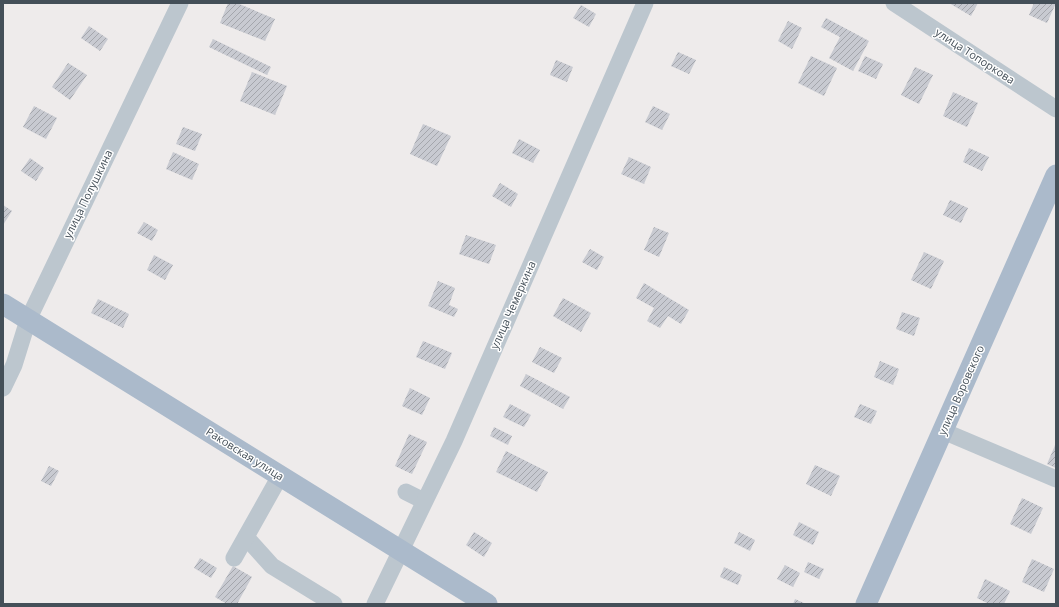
<svg xmlns="http://www.w3.org/2000/svg" width="1059" height="607" viewBox="0 0 1059 607" font-family="'Open Sans',sans-serif">
<defs>
<pattern id="building-hatch" width="6" height="6" patternUnits="userSpaceOnUse"><rect width="6" height="6" fill="#c8cad1"/><path d="M-1 1l2-2M0 6l6-6M5 7l2-2" fill="none" stroke="#a4a6ac"/></pattern>
</defs>
<rect width="100%" height="100%" fill="#eeebeb"/>
<g fill="url(#building-hatch)">
<polygon points="228,3 237,3 275,19 265,41 220,23"/>
<polygon points="949,3 978,3 971,16"/>
<polygon points="1034,3 1056,3 1047,23 1029,15"/>
<polygon points="581,5 596,14 589,27 573,18"/>
<polygon points="826,18 869,41 853,71 829,58 840,37 821,27"/>
<polygon points="788,21 802,28 792,49 778,41"/>
<polygon points="89,26 108,39 100,51 81,38"/>
<polygon points="213,39 271,67 267,75 209,47"/>
<polygon points="678,52 696,60 689,74 671,66"/>
<polygon points="811,56 837,68 824,96 798,83"/>
<polygon points="865,56 883,64 876,79 858,71"/>
<polygon points="556,60 573,67 567,82 550,75"/>
<polygon points="68,63 87,75 70,100 52,87"/>
<polygon points="915,67 933,75 919,104 901,95"/>
<polygon points="252,72 287,86 275,115 240,101"/>
<polygon points="953,92 978,103 967,127 943,116"/>
<polygon points="34,106 57,118 46,139 23,127"/>
<polygon points="653,106 670,114 662,130 645,122"/>
<polygon points="423,124 451,136 437,166 410,154"/>
<polygon points="183,127 202,134 195,151 176,144"/>
<polygon points="519,139 540,150 533,163 512,153"/>
<polygon points="969,148 989,157 982,171 963,162"/>
<polygon points="173,152 199,164 192,180 166,169"/>
<polygon points="629,157 651,167 644,184 621,174"/>
<polygon points="30,158 44,168 36,181 21,171"/>
<polygon points="500,183 518,194 511,207 492,196"/>
<polygon points="950,200 968,208 961,223 943,215"/>
<polygon points="3,205 12,211 3,225"/>
<polygon points="144,222 158,230 152,241 137,233"/>
<polygon points="654,227 669,233 659,257 644,250"/>
<polygon points="466,235 496,245 489,264 459,254"/>
<polygon points="590,249 604,257 597,270 582,262"/>
<polygon points="924,252 944,261 931,289 911,280"/>
<polygon points="154,255 173,265 165,280 147,270"/>
<polygon points="438,281 455,288 449,305 458,309 454,317 428,306"/>
<polygon points="644,283 689,310 681,324 668,316 660,328 647,321 654,308 636,298"/>
<polygon points="563,298 591,313 581,332 553,316"/>
<polygon points="98,299 129,314 123,328 91,313"/>
<polygon points="902,312 920,318 914,336 896,329"/>
<polygon points="423,341 452,353 445,369 416,357"/>
<polygon points="540,347 562,358 554,373 532,362"/>
<polygon points="880,361 899,369 893,385 874,377"/>
<polygon points="526,374 570,397 563,409 520,386"/>
<polygon points="410,388 430,398 422,415 402,406"/>
<polygon points="510,404 531,415 524,427 503,417"/>
<polygon points="860,404 877,411 871,424 854,417"/>
<polygon points="494,427 512,436 508,445 490,436"/>
<polygon points="409,434 427,442 412,474 395,466"/>
<polygon points="1056,443 1056,468 1047,464"/>
<polygon points="506,451 548,472 537,492 496,472"/>
<polygon points="815,465 840,476 831,496 806,484"/>
<polygon points="49,466 59,471 51,486 41,481"/>
<polygon points="1022,498 1043,508 1031,534 1010,524"/>
<polygon points="799,522 819,532 813,545 793,535"/>
<polygon points="474,532 492,543 484,557 466,545"/>
<polygon points="739,532 755,540 750,551 734,543"/>
<polygon points="200,558 217,568 211,578 194,568"/>
<polygon points="1032,559 1054,569 1044,592 1022,582"/>
<polygon points="808,562 824,569 819,579 804,572"/>
<polygon points="785,565 800,573 793,587 777,579"/>
<polygon points="233,566 252,577 237,604 227,604 215,597"/>
<polygon points="724,567 742,575 738,585 720,577"/>
<polygon points="985,579 1010,591 1004,604 989,604 977,598"/>
<polygon points="795,599 806,604 793,604"/>
</g>
<g fill="none" stroke-linecap="round" stroke-linejoin="round">
<g stroke="#bcc6ce" stroke-width="17">
<polyline points="894,3 1056,109"/>
<polyline points="3,388 14,365 28,320 180,3"/>
<polyline points="943,431 1056,479"/>
<polyline points="406,492 424,501"/>
<polyline points="246,537 272,566 334,604"/>
<polyline points="234,558 280,476"/>
<polyline points="375,604 454,441 645,3"/>
</g>
<g stroke="#abbacb" stroke-width="21">
<polyline points="3,304 487,604"/>
<polyline points="866,604 1056,175"/>
</g>
</g>
<g text-anchor="middle" stroke-width="3" stroke-linejoin="round" paint-order="stroke">
<g font-size="11" fill="#444f58" stroke="#fff">
<text transform="translate(975 56) rotate(33)" y="4">улица Топоркова</text>
<text transform="translate(88 194) rotate(-64)" y="4">улица Полушкина</text>
<text transform="translate(513 305) rotate(-66)" y="4">улица Чемеркина</text>
<text transform="translate(961 390) rotate(-66)" y="4">улица Воровского</text>
<text transform="translate(245 454) rotate(32)" y="4">Раковская улица</text>
</g>
</g>
<rect width="1059" height="607" fill="none" stroke="#444f58" stroke-width="8"/>
</svg>
